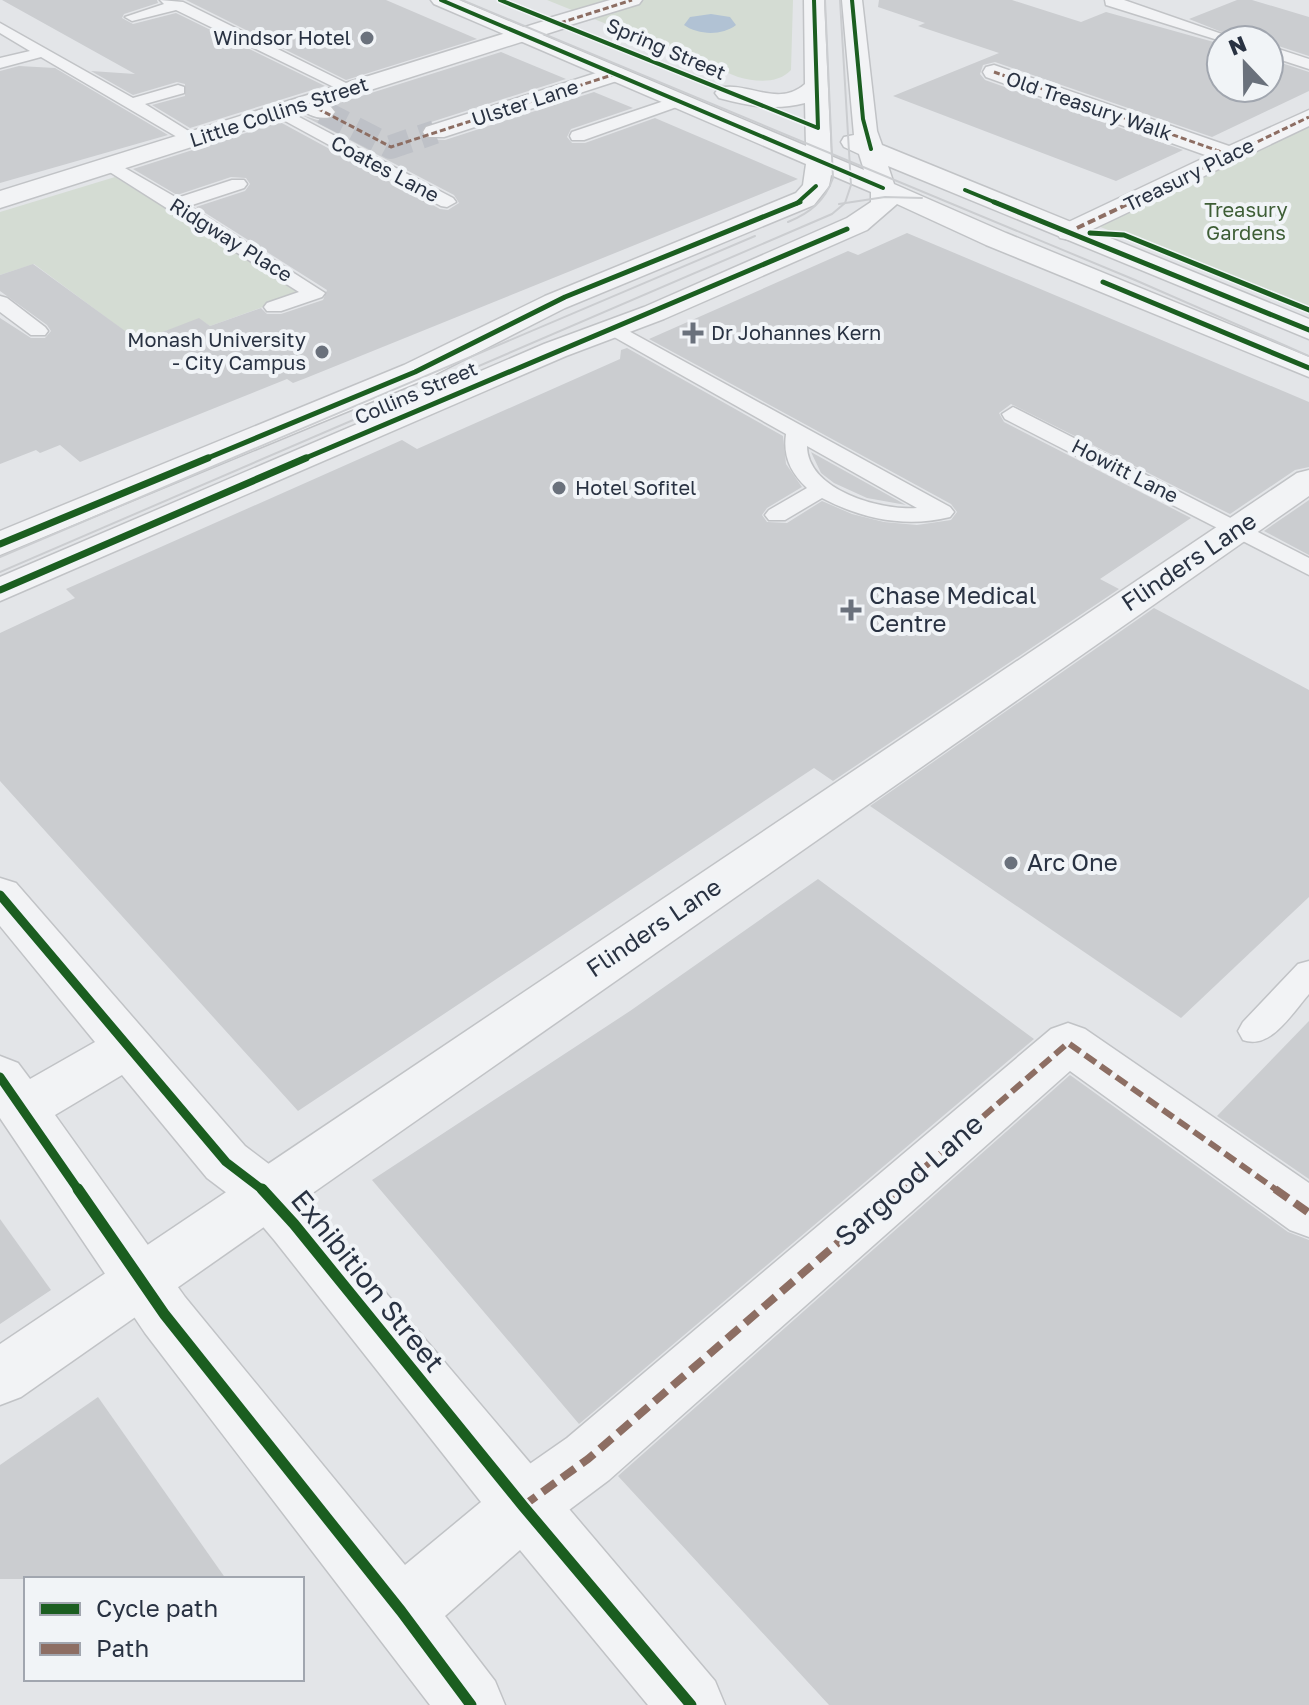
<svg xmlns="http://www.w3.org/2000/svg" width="1309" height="1705" viewBox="0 0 1309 1705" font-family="'Golos Text',sans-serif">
<rect width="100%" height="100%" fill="#e3e5e8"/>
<g fill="#d4dcd3">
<path d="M547 0H793L791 70C778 84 756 82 738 77Z"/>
<polygon points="1309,127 1309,309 1098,226"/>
<polygon points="115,177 302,293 210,326 199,319 138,341 34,264 0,275 0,212"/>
</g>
<path fill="#b1c2d4" d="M711 14 730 17 736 25C722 36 698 35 684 25L690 17Z"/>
<g fill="#cbcdd0">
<polygon points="2,0 157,0 158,3 124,14 122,18 133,24 176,13 325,86 190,128 152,105 185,96 185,84 177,82 133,95 91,71 135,74"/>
<polygon points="186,0 386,0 477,39 346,80"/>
<polygon points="879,0 1012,0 1081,22 1106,12 1221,44 1221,88 1269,88 1269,59 1309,72 1309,91 1212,137 995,62 983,65 980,74 985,80 1183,150 1116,181 893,96 999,53 918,26 925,23 878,7"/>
<polygon points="1237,0 1252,0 1309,17 1309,56 1269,43 1269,40 1242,40 1189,19"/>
<polygon points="501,52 566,79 425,124 420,130 423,139 445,140 594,92 633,108 571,129 567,137 572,143 585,143 655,118 798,179 306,378 293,383 287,379 80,462 60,445 40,453 36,450 0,464 0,318 31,338 45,338 51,331 47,325 0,291 0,275 33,264 139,341 199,318 210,326 261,308 267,314 281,314 323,300 327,290 196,207 245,191 250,184 246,178 231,177 177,195 133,169 280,122 440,209 448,210 459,203 454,195 302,115 317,120 331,120 338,112 333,105"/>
<polygon points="19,66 55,68 168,135 0,183 0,71"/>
<polygon points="907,233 1309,402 1309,467 1295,470 1230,514 1011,404 999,413 1004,422 1191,518 1100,579 1119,589 833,781 814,768 298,1111 0,781 0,633 75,598 66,589 402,440 417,449 620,359 621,350 627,348 783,436 786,464 802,487 767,508 762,515 767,522 787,523 822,501 852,514 884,522 917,525 951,520 957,512 951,504 649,339 848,251 858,255"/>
<polygon points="811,452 906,505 867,498 834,483 821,473"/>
<polygon points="1309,500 1309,555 1264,531"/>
<polygon points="1154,608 1309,690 1309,897 1181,1018 870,806"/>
<polygon points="818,879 1034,1039 579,1424 372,1180 630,1011"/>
<polygon points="1309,1021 1309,1179 1217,1116"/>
<polygon points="1070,1075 1288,1232 1309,1240 1309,1705 829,1705 618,1476"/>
<polygon points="0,1219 51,1290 0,1324"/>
<polygon points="98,1397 226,1579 0,1579 0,1465"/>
</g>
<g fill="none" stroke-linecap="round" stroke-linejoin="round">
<polyline stroke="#bec1c7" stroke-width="24" stroke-dasharray="24 12" stroke-linecap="butt" points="323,112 391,147 435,132"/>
<g stroke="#c1c3c6" stroke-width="3">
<g id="service">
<polygon points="160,0 183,2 358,89 356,92 344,92 176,10 132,21 125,17 164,4"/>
<polygon points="1105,0 1124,0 1239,40 1221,41 1106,5"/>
<polygon points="0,23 133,98 178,85 184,87 184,93 145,104 203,140 201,144 189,144 41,57 0,68 0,58 30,51 0,33"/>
<polygon points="1269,46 1309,59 1309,69 1269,56"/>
<polygon points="679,96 685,98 685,104 584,140 572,140 570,136 572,132"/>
<polygon points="282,108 453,198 456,202 447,207 441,206 276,116 274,113"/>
<polygon points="111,160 177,198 232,180 244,180 247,184 244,188 189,206 325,293 322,297 281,311 267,311 264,307 267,303 299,292 105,169 102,165 105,161"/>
<polygon points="0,296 7,298 45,327 48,331 45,335 31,335 0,312"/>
<path d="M614 323 950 507 954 512 950 517C906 528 862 519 822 498L785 520H769L765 515 769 510 807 488C790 472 783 456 786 434L607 333 604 329ZM807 446 917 508C881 511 807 490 807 446Z"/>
<polygon points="1013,407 1309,558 1309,575 1005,419 1002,414"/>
<path d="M1309 961V994C1292 1013 1271 1050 1243 1040L1238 1031 1243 1022 1298 964Z"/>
</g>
</g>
<g stroke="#c1c3c6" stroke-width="3">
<g id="pedestrian">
<polygon points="610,0 642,0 639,4 557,29 546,23 549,18"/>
<polygon points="994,65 1229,146 1309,110 1309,126 1070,240 1060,238 1056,232 1060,226 1208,156 986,77 983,72 986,67"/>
<polygon points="615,67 623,69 626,74 623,79 444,137 426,137 423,132 426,127"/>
<path d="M309 97 331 107 335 112 331 117C319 120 305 115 297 104L301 99Z"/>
</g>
</g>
<g stroke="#c1c3c6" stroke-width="3">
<g id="minor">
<polygon points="557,17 568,23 565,28 0,208 0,191"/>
<polygon points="1309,470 1309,496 21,1397 0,1405 0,1344 1297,473"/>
<polygon points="1068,1023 1085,1029 1309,1183 1309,1237 1290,1230 1070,1071 609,1480 545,1528 523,1537 501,1528 492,1506 501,1484 567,1438 1051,1029"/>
</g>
</g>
<g stroke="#c1c3c6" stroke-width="3">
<g id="tertiary">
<path d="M431 0H459L806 146 805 103C775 111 749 106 719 98L715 93 719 88C747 81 778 108 805 84L804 0H824L831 156 864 170 859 154 844 147 841 142 844 137 854 135 842 0H862L877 131 882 145 1309 319V339L888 166 894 184 1006 233 1309 357V377L986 245 897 204 867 230 664 319 566 356 0 601V577L544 344 644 307 847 218 871 202V192L831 175 829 186 814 205 565 308 426 379 0 555V531L404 365 545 296 796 193 803 185 806 164 434 4Z"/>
<path d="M0 878 16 883 245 1146 286 1177 313 1207 715 1681 725 1705H648L520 1550 445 1616 495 1681 505 1705H430L145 1333 0 1118V1056L18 1063 30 1079 95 1042 0 926ZM122 1075 207 1178 248 1209 275 1241 481 1502 405 1565 185 1297 55 1115Z"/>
</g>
</g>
<use href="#service" fill="#f2f3f5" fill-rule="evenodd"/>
<use href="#pedestrian" fill="#f2f3f5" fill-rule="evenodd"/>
<use href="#minor" fill="#f2f3f5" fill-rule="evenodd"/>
<use href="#tertiary" fill="#f2f3f5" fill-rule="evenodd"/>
<g stroke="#cbcdd0" stroke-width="2">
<polyline points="462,0 1135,280 1309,356"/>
<polyline points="839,204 885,197 922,198"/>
<path d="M788 222C810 213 825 201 833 178L825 0"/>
<polyline points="0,557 755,236"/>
<polyline points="0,572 832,214 845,203 851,185 840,0"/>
</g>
<g stroke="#8d6e63" stroke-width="3" stroke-dasharray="6 3" stroke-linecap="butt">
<polyline points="560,23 632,0"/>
<polyline points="994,72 1230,155"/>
<polyline points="309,104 391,147 615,74"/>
<polyline points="1128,204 1309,117"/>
</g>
<polyline stroke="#8d6e63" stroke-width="4" stroke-dasharray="8 4" stroke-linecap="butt" points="1077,228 1132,202"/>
<polyline stroke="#8d6e63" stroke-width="6" stroke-dasharray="13 6" stroke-linecap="butt" points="897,1191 1068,1043 1278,1191"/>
<g stroke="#8d6e63" stroke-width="8" stroke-dasharray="16 8" stroke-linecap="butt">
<polyline points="1275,1189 1309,1213"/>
<polyline points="523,1506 588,1459 900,1189"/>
</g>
<g stroke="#f1f4f7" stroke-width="7">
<g id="cycleway-far4">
<polyline points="441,0 883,188"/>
<polyline points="500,0 818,128 814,0"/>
<polyline points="852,0 863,119 871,149"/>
<polyline points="965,190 999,204"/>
<polyline points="796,204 816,186"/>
</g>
</g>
<g stroke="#f1f4f7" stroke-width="8">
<g id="cycleway-far3">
<polyline points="994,202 1309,330"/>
<polyline points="1090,233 1124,235 1309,310"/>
<polyline points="1103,282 1309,368"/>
<polyline points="203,460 415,372 565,297 800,202"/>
<polyline points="301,460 847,229"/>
</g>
</g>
<g stroke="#f1f4f7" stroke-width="11">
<g id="cycleway-far2">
<polyline points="0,544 208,458"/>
<polyline points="0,590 306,458"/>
</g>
</g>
<g stroke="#f1f4f7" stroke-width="14">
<g id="cycleway-far1">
<polyline points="0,895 226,1162 264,1191"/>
<polyline points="0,1077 79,1191"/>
</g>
</g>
<g stroke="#f1f4f7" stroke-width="16">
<g id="cycleway">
<polyline points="78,1189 165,1315 401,1611 471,1705"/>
<polyline points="262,1189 294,1224 523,1506 691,1705"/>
</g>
</g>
<use href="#cycleway-far4" stroke="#1b5e20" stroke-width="4"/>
<use href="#cycleway-far3" stroke="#1b5e20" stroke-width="5"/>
<use href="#cycleway-far2" stroke="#1b5e20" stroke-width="7"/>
<use href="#cycleway-far1" stroke="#1b5e20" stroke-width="9"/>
<use href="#cycleway" stroke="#1b5e20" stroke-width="11"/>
</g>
<g fill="#6a717c" stroke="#f1f4f7" stroke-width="3">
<circle cx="367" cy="38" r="8"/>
<path d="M689 321h8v8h8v8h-8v8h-8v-8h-8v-8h8z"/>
<circle cx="322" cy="352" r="8"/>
<circle cx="559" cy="488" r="8"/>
<path d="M847 598h8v8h8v8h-8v8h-8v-8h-8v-8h8z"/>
<circle cx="1011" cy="863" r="8"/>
</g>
<g text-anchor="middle" stroke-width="8" stroke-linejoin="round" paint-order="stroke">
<g font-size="20" fill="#293242" stroke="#f1f4f7" text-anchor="end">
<text x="351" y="45">Windsor Hotel</text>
<text x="711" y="340" text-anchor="start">Dr Johannes Kern</text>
<text x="306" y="347">Monash University<tspan x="306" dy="23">- City Campus</tspan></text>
<text x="575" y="495" text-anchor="start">Hotel Sofitel</text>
</g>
<g font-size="20" fill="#293242" stroke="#f1f4f7">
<text transform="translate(666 49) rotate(23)" y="7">Spring Street</text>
<text transform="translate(525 103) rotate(-18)" y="7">Ulster Lane</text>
<text transform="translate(1089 106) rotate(19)" y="7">Old Treasury Walk</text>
<text transform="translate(279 112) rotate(-18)" y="7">Little Collins Street</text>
<text transform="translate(385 169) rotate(28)" y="7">Coates Lane</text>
<text transform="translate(1189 175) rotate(-26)" y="7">Treasury Place</text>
<text transform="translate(231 240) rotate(32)" y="7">Ridgway Place</text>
<text transform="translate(416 393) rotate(-23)" y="7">Collins Street</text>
<text transform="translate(1125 471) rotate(27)" y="7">Howitt Lane</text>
</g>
<g font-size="20" fill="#3e5e36" stroke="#f1f4f7">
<text x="1246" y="217">Treasury<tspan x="1246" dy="23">Gardens</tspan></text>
</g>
<g font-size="24" fill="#293242" stroke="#f1f4f7">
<text transform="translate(1189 562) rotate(-34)" y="8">Flinders Lane</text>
<text transform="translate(654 928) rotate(-34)" y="8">Flinders Lane</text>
</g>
<g font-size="24" fill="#293242" stroke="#f1f4f7" text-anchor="start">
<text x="869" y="604">Chase Medical<tspan x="869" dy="28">Centre</tspan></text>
<text x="1027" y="871">Arc One</text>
</g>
<g font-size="28" fill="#293242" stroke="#f1f4f7">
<text transform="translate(909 1180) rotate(-41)" y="10">Sargood Lane</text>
<text transform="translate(368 1281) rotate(51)" y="10">Exhibition Street</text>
</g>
</g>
<rect x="24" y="1577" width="280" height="104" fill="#f1f4f7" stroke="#a1a6af" stroke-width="2"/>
<rect x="40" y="1603" width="40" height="12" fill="#1b5e20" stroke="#a1a6af" stroke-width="2"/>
<text x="96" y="1617" font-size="24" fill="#293242">Cycle path</text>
<rect x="40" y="1643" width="40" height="12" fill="#8d6e63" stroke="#a1a6af" stroke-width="2"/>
<text x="96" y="1657" font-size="24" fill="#293242">Path</text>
<g transform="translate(1245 64) rotate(338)"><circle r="38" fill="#f1f4f7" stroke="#a1a6af" stroke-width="2"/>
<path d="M0-6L14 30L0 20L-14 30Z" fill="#6a717c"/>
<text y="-12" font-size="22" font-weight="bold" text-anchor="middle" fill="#293242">N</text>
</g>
</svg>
